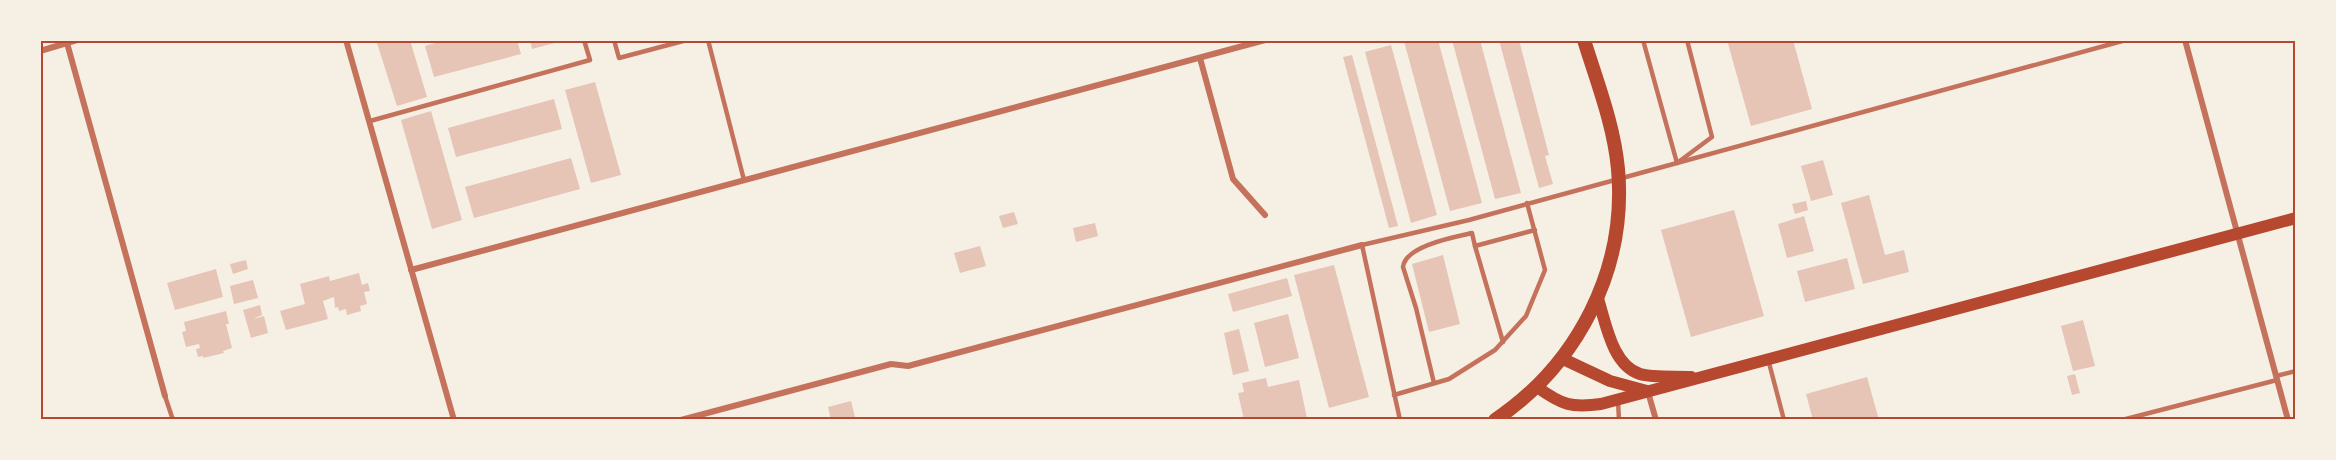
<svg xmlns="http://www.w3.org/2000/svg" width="2336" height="460" viewBox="0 0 2336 460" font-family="'Alegreya Sans',sans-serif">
<rect width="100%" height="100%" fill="#f6efe4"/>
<g fill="#e6c5b7">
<polygon points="376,40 410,40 427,97 397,106"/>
<polygon points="445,40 517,40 521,54 434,77 425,46"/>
<polygon points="530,40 562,40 562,41 532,49"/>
<polygon points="1438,40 1482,203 1450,211 1404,41"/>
<polygon points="1452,40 1480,40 1521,193 1495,199"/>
<polygon points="1499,40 1519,40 1549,155 1545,156 1553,184 1539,188"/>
<polygon points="1727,40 1793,40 1812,109 1751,126"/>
<polygon points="1391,45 1437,215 1411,223 1365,52"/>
<polygon points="1352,55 1398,226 1389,228 1343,57"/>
<polygon points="595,82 621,175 591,183 565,90"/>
<polygon points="554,99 562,129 456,157 448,128"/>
<polygon points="431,111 462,220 432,229 401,120"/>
<polygon points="571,158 580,189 474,218 465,187"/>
<polygon points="1823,160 1833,195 1811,201 1801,166"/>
<polygon points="1869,195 1885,255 1904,250 1909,272 1863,284 1841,203"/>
<polygon points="1806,201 1808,210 1795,214 1792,204"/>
<polygon points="1734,210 1764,316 1691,337 1661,230"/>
<polygon points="1014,212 1018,224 1003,228 999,216"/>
<polygon points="1804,216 1814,251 1787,258 1778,224"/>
<polygon points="1095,223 1098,236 1076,242 1073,228"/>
<polygon points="980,246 986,266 960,273 954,253"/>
<polygon points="1443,255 1460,324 1429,332 1412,264"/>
<polygon points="1847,258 1855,289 1805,302 1797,271"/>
<polygon points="246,260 248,269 233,274 230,264"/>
<polygon points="1334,265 1369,397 1329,408 1294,275"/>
<polygon points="216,269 223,297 175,310 167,283"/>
<polygon points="359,273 362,285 368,283 370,291 364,292 367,304 360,306 361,311 347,315 346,309 339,311 338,307 335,308 334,297 323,301 328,319 286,330 280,311 305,304 300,284 329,276 330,281"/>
<polygon points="1287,278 1292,296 1233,312 1228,294"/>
<polygon points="253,280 258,298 234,304 230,286"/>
<polygon points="260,305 262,315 253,319 264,316 268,333 251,338 243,310"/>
<polygon points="226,311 229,324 226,324 232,348 223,351 224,353 203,358 203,356 198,357 196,349 200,348 199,344 186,347 182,332 186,331 184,322"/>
<polygon points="1288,314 1299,358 1265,367 1254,323"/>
<polygon points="2083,320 2095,366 2073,371 2061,326"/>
<polygon points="1239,329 1249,371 1233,375 1224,333"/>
<polygon points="2075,374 2080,393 2072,395 2067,376"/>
<polygon points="1867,377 1879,420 1813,420 1806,394"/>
<polygon points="1266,378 1268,387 1299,380 1307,418 1299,420 1244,420 1238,393 1244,392 1242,383"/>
<polygon points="851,401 855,417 831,420 828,407"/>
</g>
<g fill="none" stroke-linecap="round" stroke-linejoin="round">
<g stroke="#c5725c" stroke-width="4.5">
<polyline points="614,40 619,58 687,40"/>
<polyline points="708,40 744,180"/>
<polyline points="1643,40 1677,163 2126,40"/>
<polyline points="370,121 590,60 584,40"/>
<polyline points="1475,246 1503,342"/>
<polyline points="1768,359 1784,420"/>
<polyline points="2276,376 2296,371"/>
<path d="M1434 383 1416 308 1403 267C1405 246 1454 237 1472 233L1475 246 1535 230"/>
<polyline points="1394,395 1449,379 1495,350 1526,316 1545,270 1527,203"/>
<polyline points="165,396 173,420"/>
<polyline points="1618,401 1619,420"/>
<polyline points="1400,420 1362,245 1469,220 1677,163 1712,137 1687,40"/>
<polyline points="2122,420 2277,380"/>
</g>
<g stroke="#c5725c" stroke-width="6">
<polyline points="346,40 454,420"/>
<polyline points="2185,40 2288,420"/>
<polyline points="67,43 165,396"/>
<polyline points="40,51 77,40"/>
<polyline points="1200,58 1233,179 1265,215"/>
<polyline points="411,270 1265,40"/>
<polyline points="1648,392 1656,420"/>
<polyline points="681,420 891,364 908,366 1362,245"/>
</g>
<g stroke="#b5482f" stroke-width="12">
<path d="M1598 299C1606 323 1612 365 1640 374 1653 378 1677 376 1691 377"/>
<polyline points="1561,358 1610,381 1647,391"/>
<path d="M1537 387C1562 405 1571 408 1601 404L2296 218"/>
</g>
<path stroke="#b5482f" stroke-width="14" d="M1495 420C1578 364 1627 269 1618 169 1614 125 1597 82 1584 40"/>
</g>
<rect width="2336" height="460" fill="none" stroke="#f6efe4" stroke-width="84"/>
<rect x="42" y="42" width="2252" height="376" fill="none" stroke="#b5482f" stroke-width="2"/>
</svg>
